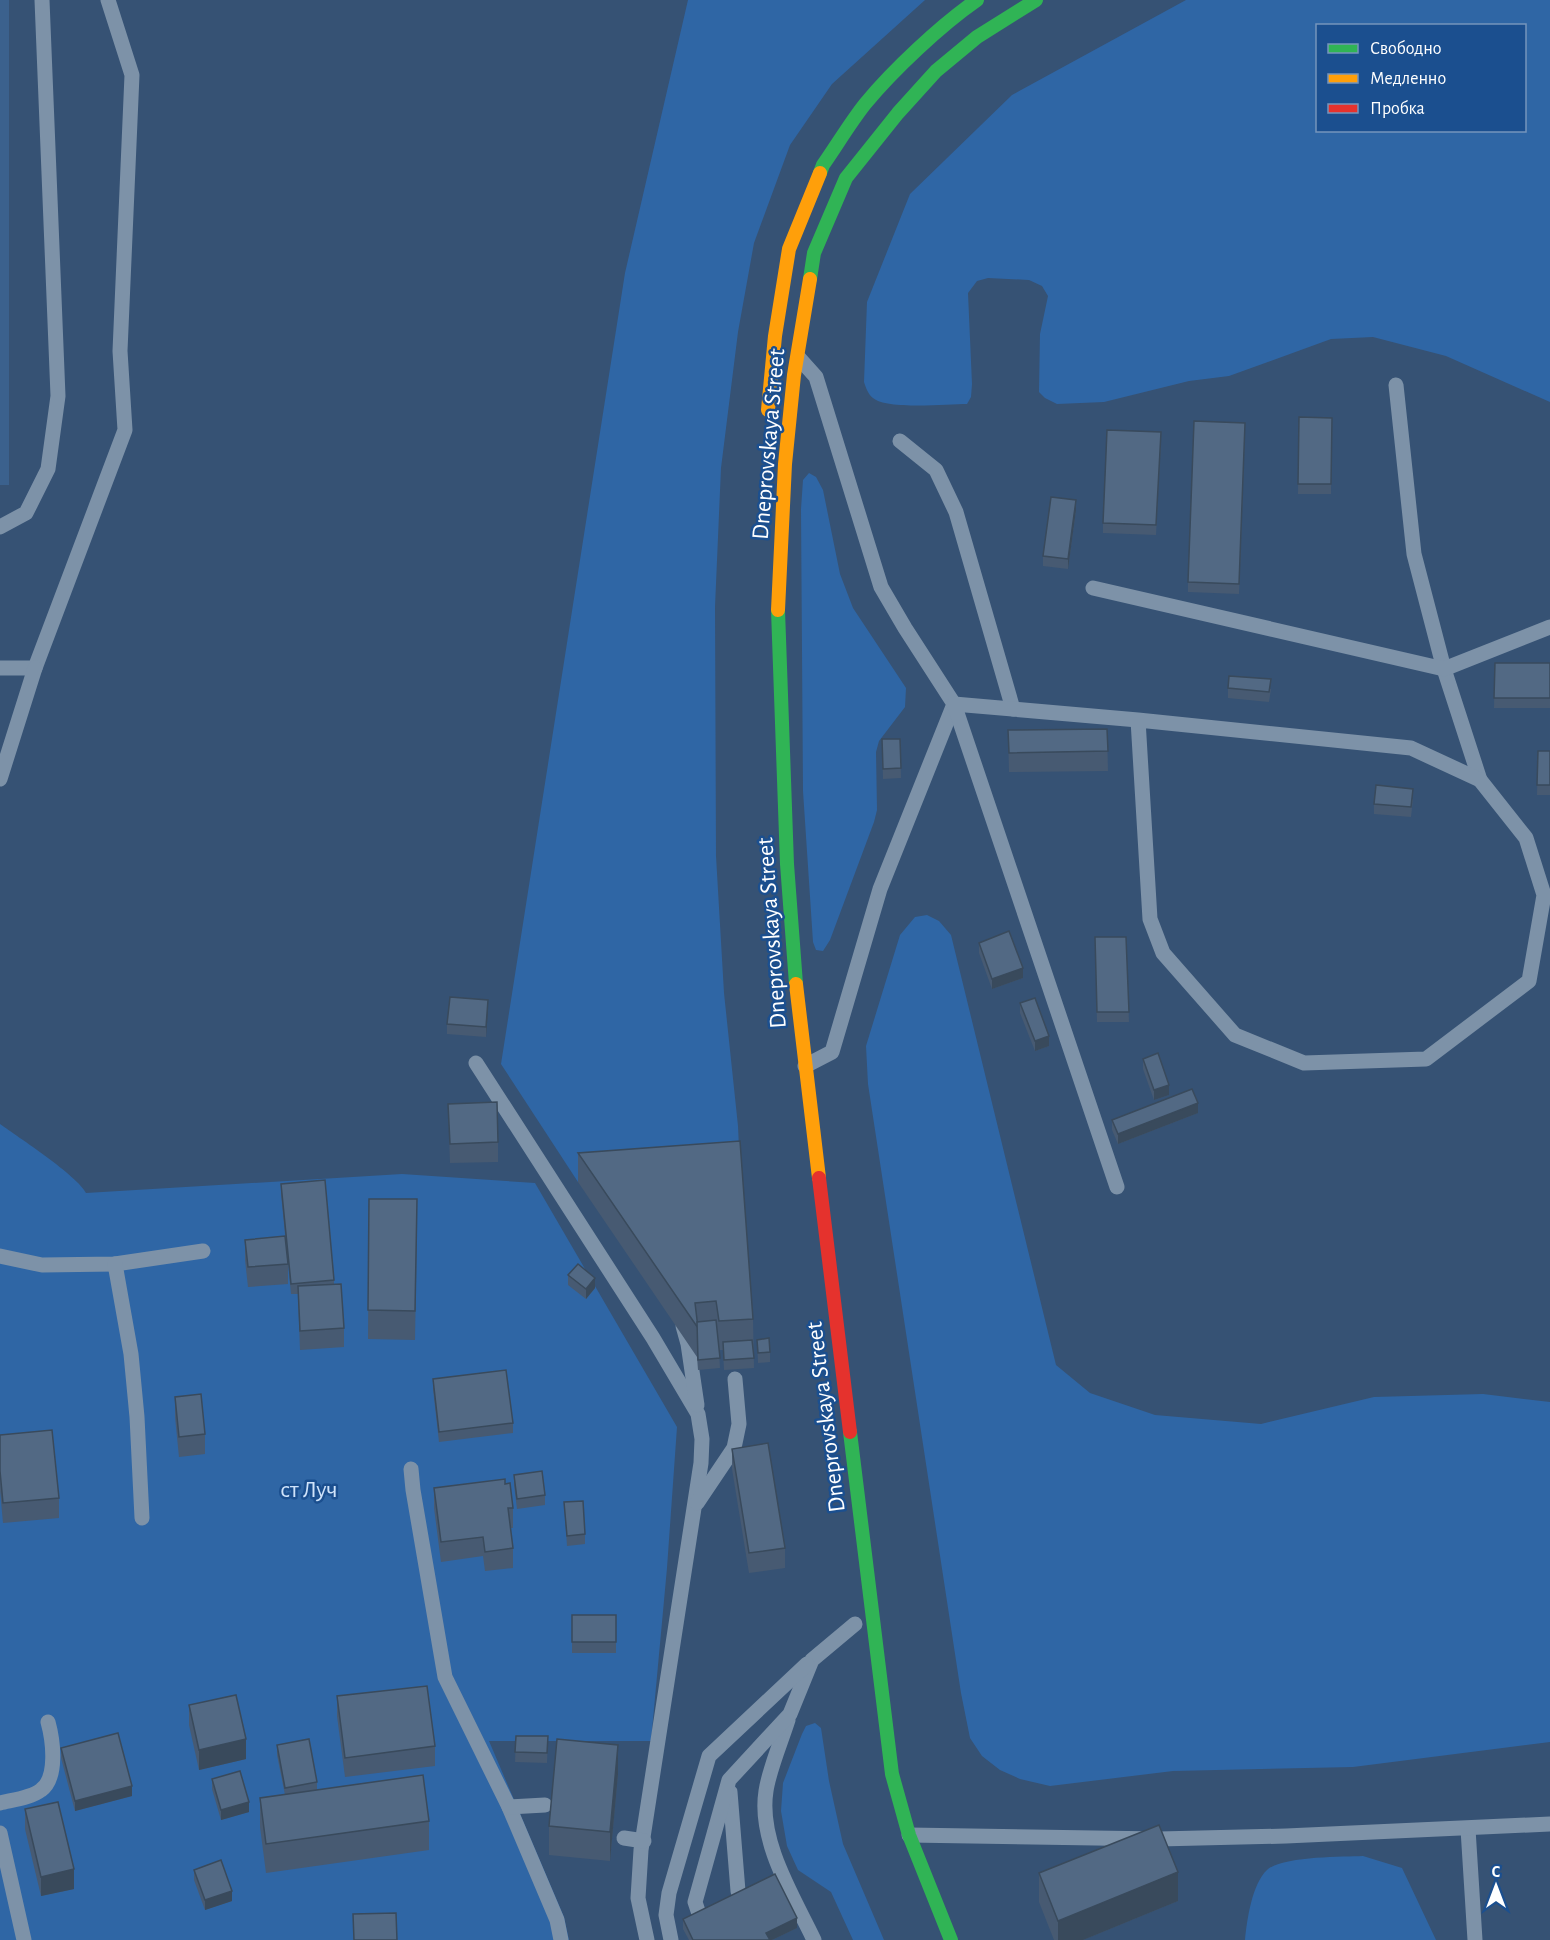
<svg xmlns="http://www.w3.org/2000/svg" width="1550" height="1940" viewBox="0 0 1550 1940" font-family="'Alegreya Sans',sans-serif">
<rect width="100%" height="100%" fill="#365274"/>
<g fill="#2f66a5" fill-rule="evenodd">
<polygon points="688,0 925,0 832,84 790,145 754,243 738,332 721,468 715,607 716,856 724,993 738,1126 740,1170 578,1182 501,1064 625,273"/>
<path d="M1186 0H1550V402L1446 356 1373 337 1331 339 1229 376 1189 381 1104 402 1057 404 1045 398 1039 392 1040 334 1048 296 1042 286 1029 280 988 278 977 281 968 293 972 384 971 397 967 404C947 404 887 410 873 398 868 394 866 388 864 382L867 302 910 194 1012 95ZM1318 26H1524V130H1318Z"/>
<polygon points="809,473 816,477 823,490 840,574 853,608 906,688 905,707 879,741 876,752 877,810 874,822 830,940 823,951 816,950 813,942 803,791 801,509 803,480"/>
<polygon points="927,915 939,921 951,935 1056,1365 1090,1393 1155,1415 1261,1424 1374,1397 1483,1394 1550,1402 1550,1742 1353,1767 1173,1771 1050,1786 1020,1779 1000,1770 982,1756 970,1738 961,1693 868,1084 866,1046 900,935 915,917"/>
<path d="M0 1124C18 1137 78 1176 86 1193L402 1174 535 1183 677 1427 667 1568 651 1741H489L564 1917 569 1940H0Z"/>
<polygon points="815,1723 821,1728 829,1781 843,1844 884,1940 853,1940 831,1892 798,1870 787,1846 781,1811 783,1783 802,1734 806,1726"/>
<path d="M1363 1856 1402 1868 1436 1940H1245C1247 1920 1252 1884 1267 1870 1282 1856 1342 1857 1363 1856Z"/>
</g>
<rect fill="#3b618d" x="0" y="0" width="9" height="485"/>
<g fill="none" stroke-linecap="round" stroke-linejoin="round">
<g stroke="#7d92a8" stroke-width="15">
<polyline points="799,358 816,377 881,587 905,628 954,704 880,889 832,1052 805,1066"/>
<polyline points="1396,385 1414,554 1444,669 1480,780"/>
<polyline points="900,441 936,470 956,512 1013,709"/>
<polyline points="0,527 26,513 48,469 58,396 42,0"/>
<polyline points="1093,588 1444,669 1550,627"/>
<polyline points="0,668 35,668 125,430 120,351 132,75 108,0"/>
<polyline points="0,779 35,668"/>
<polyline points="476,1063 653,1338 698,1414 702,1439 701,1463 641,1850 638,1898 647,1940"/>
<polyline points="1117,1187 954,704 1138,720 1411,748 1480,780 1526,838 1544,895 1529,981 1426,1059 1304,1063 1235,1035 1163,953 1150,919 1138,720"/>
<polyline points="0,1256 42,1265 115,1264 203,1251"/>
<polyline points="115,1264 131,1354 137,1417 142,1518"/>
<polyline points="683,1326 688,1344 697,1405"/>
<polyline points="411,1469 413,1490 445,1677 509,1807 557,1920 561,1940"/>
<polyline points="697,1503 734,1448 739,1424 735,1379"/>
<path d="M788 1720C781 1742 769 1770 766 1791 758 1841 793 1896 814 1940"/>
<polyline points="730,1792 738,1891 741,1901"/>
<path d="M0 1803C12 1800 31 1798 41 1790 58 1778 53 1740 48 1722"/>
<polyline points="509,1807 545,1805"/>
<polyline points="1468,1829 1475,1940"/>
<polyline points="0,1833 24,1940"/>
<polyline points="909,1835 1159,1839 1286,1836 1550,1824"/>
<polyline points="624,1838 644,1841"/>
<polyline points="701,1920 695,1902 729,1780 790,1714 812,1660 855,1624"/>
<polyline points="671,1940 666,1915 669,1893 709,1756 807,1664"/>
</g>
<g stroke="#30b455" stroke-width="14">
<path d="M820 173 823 165C837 145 850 123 865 104 893 70 941 25 977 0"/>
<polyline points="810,279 814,253 846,178 898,113 936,71 977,37 1036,0"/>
<polyline points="778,610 787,864 796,984"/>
<polyline points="850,1432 892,1774 909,1835 951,1940"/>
</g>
<g stroke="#ff9f0a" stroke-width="14">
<polyline points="768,410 775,336 789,249 820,173"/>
<polyline points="778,610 785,464 794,375 810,279"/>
<polyline points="796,984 819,1178"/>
</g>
<polyline stroke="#e5322d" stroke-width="14" points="819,1178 850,1432"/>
</g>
<g fill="#475a72">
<polygon points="1299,417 1332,418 1331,494 1298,494"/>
<polygon points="1245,433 1239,594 1188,592 1188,582"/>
<polygon points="1161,442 1156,535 1103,533 1103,523"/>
<polygon points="1076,510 1068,569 1043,566 1043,556"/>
<polygon points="1495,663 1550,663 1550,708 1494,708"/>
<polygon points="1228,688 1271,689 1269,702 1228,698"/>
<polygon points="1107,729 1108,771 1009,772 1008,730"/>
<polygon points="882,739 900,739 901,778 883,779"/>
<polygon points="1538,751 1550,751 1550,795 1537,795"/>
<polygon points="1413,799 1411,817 1374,814 1374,804"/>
<polygon points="1095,937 1126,937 1129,1022 1097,1022"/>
<polygon points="979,943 1023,978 992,989 979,953"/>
<polygon points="1020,1003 1049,1046 1035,1051 1020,1013"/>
<polygon points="488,1010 486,1037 447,1034 447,1024"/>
<polygon points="1143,1059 1169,1095 1154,1100 1143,1069"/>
<polygon points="448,1104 498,1142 498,1162 450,1163"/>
<polygon points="1198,1113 1118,1144 1112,1130 1112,1120"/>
<polygon points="578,1153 753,1319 754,1368 724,1370 723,1350 719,1350 720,1368 698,1370 697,1357 578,1182"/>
<polygon points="281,1184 334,1280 334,1284 344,1328 344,1347 300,1350 298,1294 291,1294 281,1194"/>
<polygon points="369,1199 417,1228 415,1340 368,1339"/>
<polygon points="245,1240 288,1264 288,1284 248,1287 245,1260"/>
<polygon points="568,1275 595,1288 586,1299 568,1285"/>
<polygon points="757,1340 770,1352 770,1362 758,1363"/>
<polygon points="433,1379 513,1423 513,1433 439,1442 433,1389"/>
<polygon points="175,1397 205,1434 205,1454 179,1457 175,1417"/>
<polygon points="0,1435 59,1498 59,1518 3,1523 0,1491"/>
<polygon points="732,1449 785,1548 785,1568 749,1573 732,1469"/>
<polygon points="514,1475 545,1495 545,1505 517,1509 514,1485"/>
<polygon points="505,1484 513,1508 513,1528 510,1528 513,1548 513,1568 485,1571 483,1556 441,1562 434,1508 434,1488"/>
<polygon points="564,1502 585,1534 585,1544 567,1546"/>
<rect x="572" y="1615" width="44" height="38"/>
<polygon points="337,1696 435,1746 435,1766 345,1777 337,1716"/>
<polygon points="189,1705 246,1759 199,1770 189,1725"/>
<polygon points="516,1736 548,1736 547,1763 515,1762"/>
<polygon points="277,1745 317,1782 317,1790 429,1821 429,1850 266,1873 260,1827 260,1798 285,1795 277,1755"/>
<polygon points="61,1748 132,1796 75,1811 61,1758"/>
<polygon points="618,1774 610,1861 549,1855 549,1826"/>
<polygon points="212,1779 249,1812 221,1820 212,1789"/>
<polygon points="25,1809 74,1889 41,1896 25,1829"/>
<polygon points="194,1870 232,1901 205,1910 194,1880"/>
<polygon points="1039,1873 1178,1901 1083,1940 1054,1940 1039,1902"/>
<polygon points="683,1919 797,1928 772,1940 689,1940 683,1929"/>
</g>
<g fill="#394a5c">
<polygon points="1076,500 1076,510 1068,569 1068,559"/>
<polygon points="1023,968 1023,978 992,989 992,979"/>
<polygon points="488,1000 488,1010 486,1037 486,1027"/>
<polygon points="1049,1036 1049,1046 1035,1051 1035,1041"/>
<polygon points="1169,1085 1169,1095 1154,1100 1154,1090"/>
<polygon points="1198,1103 1198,1113 1118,1144 1118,1134"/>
<polygon points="595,1278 595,1288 586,1299 586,1289"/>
<polygon points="246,1739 246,1759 199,1770 199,1750"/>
<polygon points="618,1745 618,1774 610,1861 610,1832"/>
<polygon points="132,1786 132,1796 75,1811 75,1801"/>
<polygon points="249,1802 249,1812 221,1820 221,1810"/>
<polygon points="74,1869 74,1889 41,1896 41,1877"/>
<polygon points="1178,1872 1178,1901 1083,1940 1058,1940 1058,1921"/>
<polygon points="232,1891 232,1901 205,1910 205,1900"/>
<polygon points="797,1918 797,1928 772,1940 766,1940 766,1933"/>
</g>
<g fill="#526984" stroke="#394a5c" stroke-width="1.5">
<polygon points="1299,417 1332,418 1331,484 1298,484"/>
<polygon points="1194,421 1245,423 1239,584 1188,582"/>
<polygon points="1107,430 1161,432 1156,525 1103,523"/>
<polygon points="1051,497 1076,500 1068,559 1043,556"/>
<polygon points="1495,663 1550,663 1550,698 1494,698"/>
<polygon points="1229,676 1271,679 1269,692 1228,688"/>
<polygon points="1107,729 1108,751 1009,753 1008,730"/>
<polygon points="882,739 900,739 901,768 883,769"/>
<polygon points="1538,751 1550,751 1550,785 1537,785"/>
<polygon points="1376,785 1413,789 1411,807 1374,804"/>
<polygon points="1009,931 1023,968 992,979 979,943"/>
<polygon points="1095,937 1126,937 1129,1012 1097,1012"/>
<polygon points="450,997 488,1000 486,1027 447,1024"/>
<polygon points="1035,998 1049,1036 1035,1041 1020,1003"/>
<polygon points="1158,1053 1169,1085 1154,1090 1143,1059"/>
<polygon points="1192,1089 1198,1103 1118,1134 1112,1120"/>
<polygon points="497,1102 498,1142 450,1144 448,1104"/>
<polygon points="740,1141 753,1319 719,1321 716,1301 695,1303 698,1328 578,1153"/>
<polygon points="325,1180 334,1280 291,1284 281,1184"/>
<polygon points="369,1199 417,1199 415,1311 368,1310"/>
<polygon points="285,1236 288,1264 248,1267 245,1240"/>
<polygon points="578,1264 595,1278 586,1289 568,1275"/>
<polygon points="341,1284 344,1328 300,1331 298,1286"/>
<polygon points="716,1320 720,1358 698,1360 697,1322"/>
<polygon points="769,1338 770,1352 758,1353 757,1340"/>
<polygon points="752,1340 754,1358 724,1360 723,1342"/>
<polygon points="506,1370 513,1423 439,1432 433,1379"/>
<polygon points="201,1394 205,1434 179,1437 175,1397"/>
<polygon points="52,1430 59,1498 3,1503 0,1471 0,1435"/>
<polygon points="768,1443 785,1548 749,1553 732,1449"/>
<polygon points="542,1471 545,1495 517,1499 514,1475"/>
<polygon points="505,1479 505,1484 510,1483 513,1508 508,1508 513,1548 485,1552 483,1537 441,1542 434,1488"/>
<polygon points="583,1501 585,1534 567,1536 564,1502"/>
<rect x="572" y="1615" width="44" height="27"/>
<polygon points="427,1686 435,1746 345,1758 337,1696"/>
<polygon points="236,1695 246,1739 199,1750 189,1705"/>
<polygon points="118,1733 132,1786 75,1801 61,1748"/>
<polygon points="516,1736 548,1736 547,1753 515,1752"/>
<polygon points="309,1739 317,1782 285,1788 277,1745"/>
<polygon points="557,1739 618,1745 610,1832 549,1826"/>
<polygon points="240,1771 249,1802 221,1810 212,1779"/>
<polygon points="423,1775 429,1821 266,1844 260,1798"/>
<polygon points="58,1802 74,1869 41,1877 25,1809"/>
<polygon points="1159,1825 1178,1872 1058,1921 1039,1873"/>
<polygon points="221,1860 232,1891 205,1900 194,1870"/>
<polygon points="775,1874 797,1918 766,1933 770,1940 693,1940 683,1919"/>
<polygon points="396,1913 397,1940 354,1940 353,1914"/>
</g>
<g text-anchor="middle" stroke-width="5" stroke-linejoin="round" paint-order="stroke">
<g font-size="24" fill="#fff" stroke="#1b4f8f">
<text transform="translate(768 444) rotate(-85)" y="8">Dneprovskaya Street</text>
<text transform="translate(771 933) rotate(-94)" y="8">Dneprovskaya Street</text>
<text transform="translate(825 1417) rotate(-97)" y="8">Dneprovskaya Street</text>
</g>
<g font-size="24" fill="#cfe3fa" stroke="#1b4f8f">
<text x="309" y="1497">ст Луч</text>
</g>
</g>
<rect x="1316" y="24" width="210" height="108" fill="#1b4f8f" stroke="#7695bc" stroke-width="1.5"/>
<rect x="1328" y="44" width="30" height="9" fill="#30b455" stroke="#7695bc" stroke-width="1.5"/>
<text x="1370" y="54" font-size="18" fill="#ffffff">Свободно</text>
<rect x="1328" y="74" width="30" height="9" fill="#ff9f0a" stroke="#7695bc" stroke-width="1.5"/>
<text x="1370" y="84" font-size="18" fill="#ffffff">Медленно</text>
<rect x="1328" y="104" width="30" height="9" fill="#e5322d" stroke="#7695bc" stroke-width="1.5"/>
<text x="1370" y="114" font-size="18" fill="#ffffff">Пробка</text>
<g transform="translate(1496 1886)" stroke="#1b4f8f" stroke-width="4.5" paint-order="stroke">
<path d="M0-4.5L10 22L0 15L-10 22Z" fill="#ffffff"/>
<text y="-9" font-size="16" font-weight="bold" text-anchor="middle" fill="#ffffff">С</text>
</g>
</svg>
